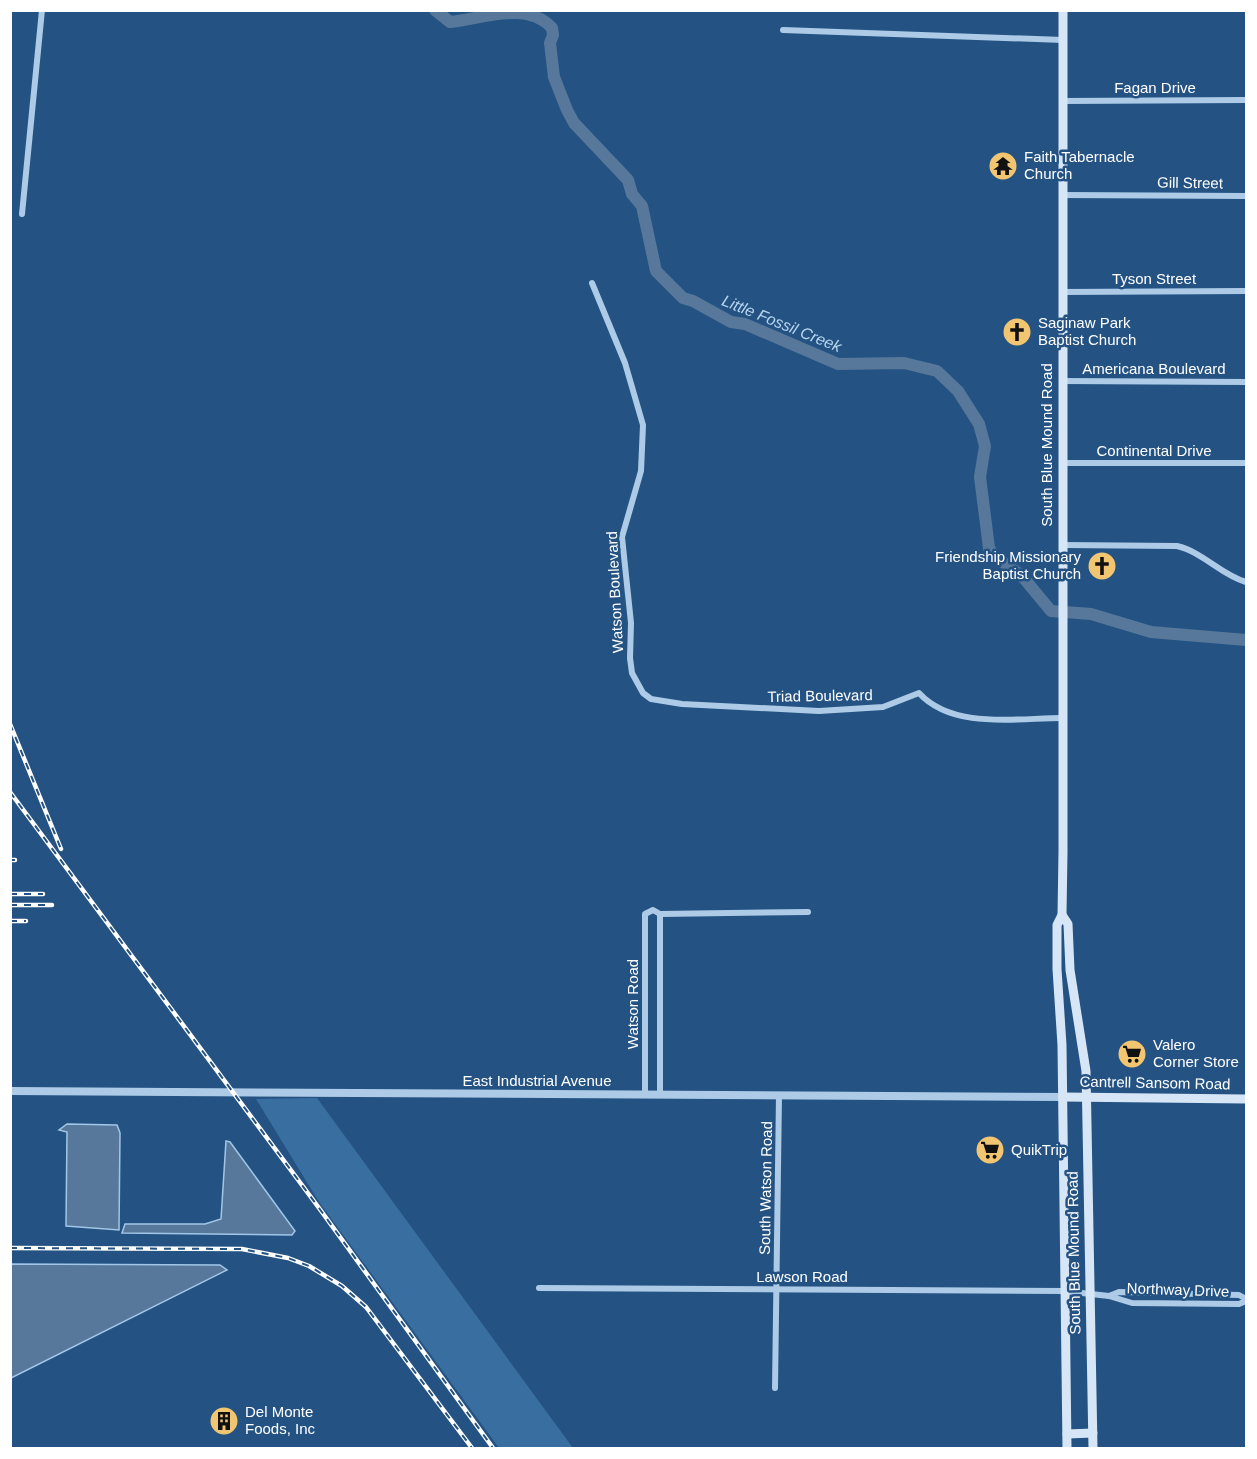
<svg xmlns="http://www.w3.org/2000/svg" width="1257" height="1459" viewBox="0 0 1257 1459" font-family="Helvetica,sans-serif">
<rect width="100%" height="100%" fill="#245383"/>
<polygon fill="#396ea0" points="317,1098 573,1448 499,1448 319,1202 256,1099"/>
<g fill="#57789a" stroke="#a1c6e8" stroke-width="1.5">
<polygon points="67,1124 117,1125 120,1133 119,1230 66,1226 67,1132 59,1130"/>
<polygon points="226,1141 230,1142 295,1231 292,1235 122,1233 125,1224 205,1224 221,1219"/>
<polygon points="11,1264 220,1265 227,1270 11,1378"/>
</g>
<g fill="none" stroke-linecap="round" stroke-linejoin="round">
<path stroke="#57789a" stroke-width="12" d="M435 10 450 22C481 19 527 0 552 28L553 35 550 43 554 77 567 110 574 123 628 180 632 194 642 206 656 271 683 298 693 301 731 322 745 324 838 364 904 363 937 371 958 391 979 424 985 446 980 477 989 548 994 556 1022 576 1051 611 1091 614 1151 632 1246 640"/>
<g stroke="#adcbe7" stroke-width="6">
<polyline points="783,30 1063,40"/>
<polyline points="1063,101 1246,100"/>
<polyline points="1062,195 1246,196"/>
<polyline points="22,214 42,10"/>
<path d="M592 283 625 363 643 425 641 471 622 537 631 623 630 658 632 673 643 693 651 699 682 704 819 711 883 707 919 693C953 730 1017 718 1062 718"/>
<polyline points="1062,292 1246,291"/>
<polyline points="1062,381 1246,382"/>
<polyline points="1062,463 1246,463"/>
<path d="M1062 545 1177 546C1203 552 1221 575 1246 582"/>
<polyline points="645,1094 645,914 653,910 660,914 808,912"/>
<polyline points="660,1094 660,914"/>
<polyline points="539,1288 1064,1291 1109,1296 1132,1303 1239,1304 1246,1301"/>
<polyline points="1109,1296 1119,1292 1239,1295 1246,1299"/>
<polyline points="775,1388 779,1095"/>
</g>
<polyline stroke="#adcbe7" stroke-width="8" points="10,1091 1063,1097"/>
<g stroke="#d7e6f6" stroke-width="9">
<polyline points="1063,10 1063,852 1062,915 1057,925 1057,969 1062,1045 1067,1448"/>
<polyline points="1062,915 1068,924 1070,970 1086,1071 1093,1448"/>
<polyline points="1063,1097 1246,1099"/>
<polyline points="1067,1434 1093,1433"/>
</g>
<g stroke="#fff" stroke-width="4.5">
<g id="rail">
<polyline points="10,724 61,849"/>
<polyline points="10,792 319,1208 493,1448"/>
<polyline points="10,860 15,860"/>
<polyline points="10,894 43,894"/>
<polyline points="10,905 52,905"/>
<polyline points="10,921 26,921"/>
<polyline points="10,1248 242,1249 288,1258 309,1266 342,1286 366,1307 472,1448"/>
</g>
</g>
<use href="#rail" stroke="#245383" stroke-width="2" stroke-dasharray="7" stroke-linecap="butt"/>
</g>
<defs>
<g id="temple-disc" transform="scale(1.5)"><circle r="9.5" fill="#f2c571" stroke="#245383"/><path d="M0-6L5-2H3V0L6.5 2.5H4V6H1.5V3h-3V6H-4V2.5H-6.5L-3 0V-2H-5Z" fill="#111"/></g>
<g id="church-disc" transform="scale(1.5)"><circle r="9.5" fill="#f2c571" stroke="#245383"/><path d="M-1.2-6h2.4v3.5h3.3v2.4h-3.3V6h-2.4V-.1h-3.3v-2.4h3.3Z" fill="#111"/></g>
<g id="supermarket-disc" transform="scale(1.5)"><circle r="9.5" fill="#f2c571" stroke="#245383"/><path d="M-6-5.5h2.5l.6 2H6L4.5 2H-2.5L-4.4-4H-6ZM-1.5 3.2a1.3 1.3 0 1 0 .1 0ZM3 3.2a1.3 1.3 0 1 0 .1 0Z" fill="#111"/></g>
<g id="building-disc" transform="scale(1.5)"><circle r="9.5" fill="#f2c571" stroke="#245383"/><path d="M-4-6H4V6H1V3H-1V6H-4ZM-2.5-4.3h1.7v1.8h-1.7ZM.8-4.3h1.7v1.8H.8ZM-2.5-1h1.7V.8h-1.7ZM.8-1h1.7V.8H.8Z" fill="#111"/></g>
</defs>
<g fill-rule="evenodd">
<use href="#temple-disc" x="1003" y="166"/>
<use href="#church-disc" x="1017" y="332"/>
<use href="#church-disc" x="1102" y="566"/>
<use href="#supermarket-disc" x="1132" y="1054"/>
<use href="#supermarket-disc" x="990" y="1150"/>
<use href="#building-disc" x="224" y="1421"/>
</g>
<g text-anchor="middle" stroke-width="5" stroke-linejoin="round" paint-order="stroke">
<g font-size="15" fill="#fff" stroke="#245383">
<text x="1155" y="93">Fagan Drive</text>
<text transform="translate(1190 183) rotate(1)" y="5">Gill Street</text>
<text x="1154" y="284">Tyson Street</text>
<text x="1154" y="374">Americana Boulevard</text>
<text transform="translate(1047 445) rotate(-90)" y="5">South Blue Mound Road</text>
<text x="1154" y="456">Continental Drive</text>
<text transform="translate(615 592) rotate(-93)" y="5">Watson Boulevard</text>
<text transform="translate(820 696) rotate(-1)" y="5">Triad Boulevard</text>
<text transform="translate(633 1004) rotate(-90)" y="5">Watson Road</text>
<text x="537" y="1086">East Industrial Avenue</text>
<text transform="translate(1155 1083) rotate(1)" y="5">Cantrell Sansom Road</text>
<text transform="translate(766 1188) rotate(-89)" y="5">South Watson Road</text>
<text transform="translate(1074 1253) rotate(-91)" y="5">South Blue Mound Road</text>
<text x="802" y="1282">Lawson Road</text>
<text transform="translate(1178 1290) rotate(2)" y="5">Northway Drive</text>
</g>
<g font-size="15" fill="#fff" stroke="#245383" text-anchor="start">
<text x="1024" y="162">Faith Tabernacle<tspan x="1024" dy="17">Church</tspan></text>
<text x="1038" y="328">Saginaw Park<tspan x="1038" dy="17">Baptist Church</tspan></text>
<text x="1081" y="562" text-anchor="end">Friendship Missionary<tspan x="1081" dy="17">Baptist Church</tspan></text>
<text x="1153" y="1050">Valero<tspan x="1153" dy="17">Corner Store</tspan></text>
<text x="1011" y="1155">QuikTrip</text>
<text x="245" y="1417">Del Monte<tspan x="245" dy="17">Foods, Inc</tspan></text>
</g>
<g font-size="16" font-style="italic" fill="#b8d5ef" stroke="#245383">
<text transform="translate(782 323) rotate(22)" y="6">Little Fossil Creek</text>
</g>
</g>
<rect width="1257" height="1459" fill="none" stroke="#ffffff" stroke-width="24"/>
</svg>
